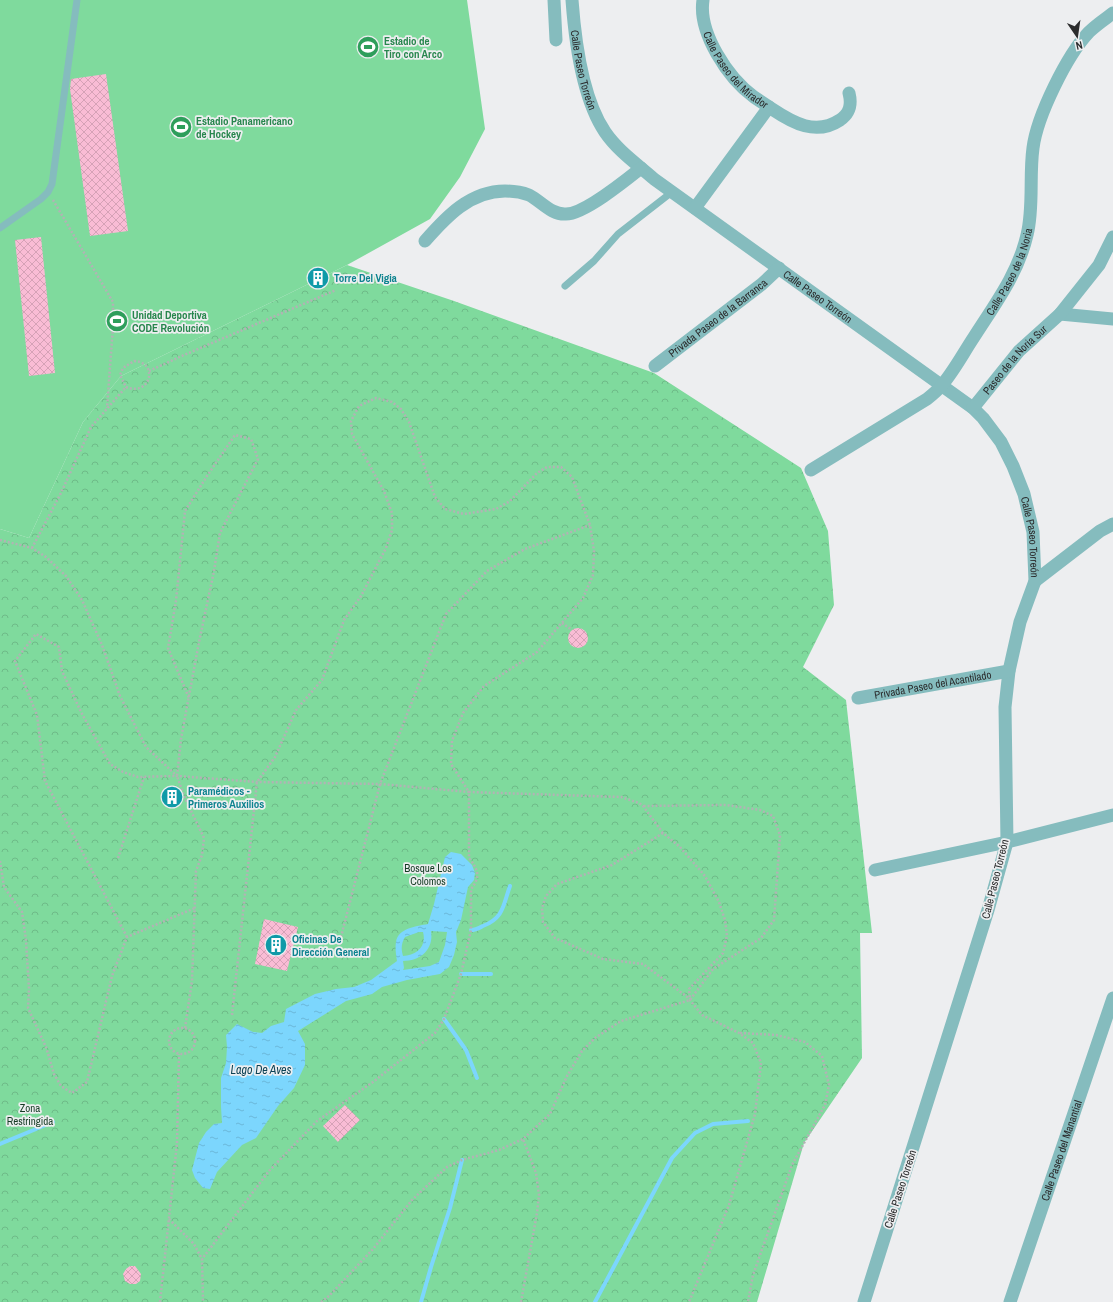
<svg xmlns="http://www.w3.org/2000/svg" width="1113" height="1302" viewBox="0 0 1113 1302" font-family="'Archivo Narrow',sans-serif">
<defs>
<pattern id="forest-crowns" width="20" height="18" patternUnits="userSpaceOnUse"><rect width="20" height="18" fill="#7fda9d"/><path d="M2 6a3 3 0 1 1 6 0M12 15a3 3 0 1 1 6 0" fill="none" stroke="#6ebb88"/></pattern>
<pattern id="water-ripples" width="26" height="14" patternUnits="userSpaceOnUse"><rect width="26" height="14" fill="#7cd6fd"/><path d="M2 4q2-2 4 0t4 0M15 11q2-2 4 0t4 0" fill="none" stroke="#6bb8d9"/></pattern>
<pattern id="building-cross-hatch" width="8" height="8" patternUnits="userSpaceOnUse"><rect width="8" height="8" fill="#f9bcd5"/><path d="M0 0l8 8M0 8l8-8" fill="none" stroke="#d6a2b7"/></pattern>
</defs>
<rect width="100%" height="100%" fill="#edeef0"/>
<polygon fill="#7fda9d" points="0,0 467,0 485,129 460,177 430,219 347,265 121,376 83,422 29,538 0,529"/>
<polygon fill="url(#forest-crowns)" points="347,265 454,301 654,373 801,468 828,531 834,605 803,667 846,700 872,933 860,933 862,1058 804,1143 757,1302 0,1302 0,529 29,538 83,422 121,376"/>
<path fill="url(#water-ripples)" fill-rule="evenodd" d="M451 852 461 854 472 865 475 873 474 880 468 887 461 920 456 932 457 942 454 955 449 967 440 974 407 980 382 987 372 994 346 1001 298 1031 305 1044V1065L294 1088 278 1106 256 1138 242 1145 217 1172 210 1189 203 1188 195 1178 192 1170 199 1143 206 1132 214 1124 222 1123 221 1107V1078L226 1063 227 1047 226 1035 237 1024 253 1032 262 1033 271 1026 284 1022 286 1009 315 994 336 989 354 987 371 980 397 961C396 955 395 948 396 942 398 928 417 926 428 924L434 904 445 857ZM431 931 447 932 445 945 439 962 430 966 403 970 404 968 403 961C421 961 434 949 431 931ZM419 932H423C427 947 416 955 403 956 401 949 401 944 405 937Z"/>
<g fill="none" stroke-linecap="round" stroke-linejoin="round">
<g stroke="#7cd6fd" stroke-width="4">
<path d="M471 930C476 930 479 928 483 926 504 918 503 905 510 886"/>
<polyline points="461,974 491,974"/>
<polyline points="444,1019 466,1050 477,1078"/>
<polyline points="0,1144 53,1122"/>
<polyline points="421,1302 431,1267 450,1208 462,1160"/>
<polyline points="595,1302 672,1158 695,1133 713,1124 748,1121"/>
</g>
</g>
<g fill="url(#building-cross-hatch)">
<polygon points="106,74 128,231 90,236 70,89 71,79"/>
<polygon points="41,237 55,373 29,376 15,240"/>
<polygon points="318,272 322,272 324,277 324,282 320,286 315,284 312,279 313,273"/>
<circle cx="578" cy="638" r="10"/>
<polygon points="264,919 298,927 287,971 255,964"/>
<polygon points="345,1105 360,1120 338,1142 323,1126"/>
<polygon points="130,1266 135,1266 141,1274 140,1281 136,1284 130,1284 125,1281 123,1274 126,1269"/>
</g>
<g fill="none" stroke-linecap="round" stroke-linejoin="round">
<g stroke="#b2b3b4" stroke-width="2.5" stroke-dasharray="2 2" stroke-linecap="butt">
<polyline points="53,200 113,302 113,326 107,408"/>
<path d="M134 361C159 362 151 397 126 387L120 375 123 368Z"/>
<polyline points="149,371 184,355 336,290"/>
<path d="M0 540 32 548 46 557 66 576 82 600 102 645 120 696 146 747 177 776 257 782 380 784 469 792V858C478 869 481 877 471 889V930L461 974 444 1019 435 1033 373 1082 317 1121 269 1171 202 1259"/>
<polyline points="32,548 61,493 91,427 126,387"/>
<polyline points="562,623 572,630"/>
<polyline points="663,833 612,865 557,884 546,896 542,908 543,922 555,938 603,959 643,964 690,999"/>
<polyline points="118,858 144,777"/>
<polyline points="0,861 4,887 22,912 26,940 29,989 28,1008 46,1047 54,1074 61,1086 72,1093 87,1082 112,976 127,937 195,908"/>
<polyline points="127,937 45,781 37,715 15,661 36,634 59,647 62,671 81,712 110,764 123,772 138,777 176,776"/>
<polyline points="339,945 380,784 446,614 487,571 525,549 590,525"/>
<polyline points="232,1015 257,782 275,757 296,710 322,680 344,620 361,596 386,548 392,530 392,513 384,491 352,434 351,421 359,406 376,398 392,402 401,409 409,422 435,497 445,509 464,514 496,509 510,501 537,473 547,467 561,467 572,477 590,525 594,551 593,575 583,598 537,652 484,686 463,713 452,741 451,764 469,792 621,797 639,803 643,806 663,833 680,847 705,876 719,902 725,920 727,936 723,953 689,989 690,1000 702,1015 739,1033 753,1043 761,1063 755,1114 729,1205 689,1302"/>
<circle cx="182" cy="1041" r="13"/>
<polyline points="185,1028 192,981 196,871 202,855 204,838 184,796 177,776 181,739 199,642 214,571 220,533 258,459 251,439 235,435 207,476 185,511 176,601 168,648 189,698"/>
<polyline points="740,1033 776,1035 805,1042 822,1056 829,1085 825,1105 792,1165 753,1275 748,1302"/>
<polyline points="169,1219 194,1244 202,1259 203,1302"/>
<polyline points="160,1302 177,1143 179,1054"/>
<polyline points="321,1302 329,1296 373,1249 412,1200 447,1167 462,1160 499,1150 523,1139 550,1114 567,1076 582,1051 595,1038 621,1021 690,1000 713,969 761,938 774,920 780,835 773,816 760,810 726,805 643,806"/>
<polyline points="521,1302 537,1213 539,1195 536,1173 523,1139"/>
</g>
<g stroke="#85bcbe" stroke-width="7">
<polyline points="0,228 41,199 48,192 52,184 77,0"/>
<polyline points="565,286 594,261 618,234 672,192"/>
</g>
<g stroke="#85bcbe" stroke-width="13">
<polyline points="554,0 556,40"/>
<path id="s1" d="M572 0C575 41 582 98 605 132 618 151 637 164 654 179L973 408 983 418 1001 442 1013 466 1024 494 1033 532 1035 581 1020 622 1009 671 1005 707 1007 842 988 910 864 1302"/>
<path id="s2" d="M703 0C698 33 728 78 754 97 760 101 766 105 772 109 793 123 816 136 840 120 850 113 852 105 849 93"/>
<polyline points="695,208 769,107"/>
<path d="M425 241C446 217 470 191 505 191 513 191 521 192 529 195 541 201 551 215 566 214 584 214 626 180 641 168"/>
<polyline points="1060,314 1113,319"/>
<path id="s3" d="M655 366 762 284 779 268"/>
<path id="s4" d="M973 408 1019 351 1060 314 1099 265 1113 237"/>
<path id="s5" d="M811 470 927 399C932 395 938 390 942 385 954 371 964 352 974 337 995 304 1018 274 1027 235 1034 207 1029 177 1033 148 1037 116 1067 55 1089 32 1096 25 1105 19 1113 13"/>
<polyline points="1035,581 1100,531 1113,524"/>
<path id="s6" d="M858 698 1009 671"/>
<polyline points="875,870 1007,842 1113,815"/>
<path id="s7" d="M1010 1302 1113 998"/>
</g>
</g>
<defs>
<g id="stadium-disc" transform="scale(1.15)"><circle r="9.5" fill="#2e9e5b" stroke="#edeef0"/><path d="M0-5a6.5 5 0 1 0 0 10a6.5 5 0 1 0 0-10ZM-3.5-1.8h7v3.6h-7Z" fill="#fff"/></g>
<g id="building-disc" transform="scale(1.15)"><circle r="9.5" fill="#0f9aa8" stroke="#edeef0"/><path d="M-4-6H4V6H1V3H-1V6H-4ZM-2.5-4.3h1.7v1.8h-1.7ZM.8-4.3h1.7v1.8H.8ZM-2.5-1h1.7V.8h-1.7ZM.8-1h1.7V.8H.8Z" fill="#fff"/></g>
</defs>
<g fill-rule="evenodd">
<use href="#stadium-disc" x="368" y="47"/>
<use href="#stadium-disc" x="181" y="127"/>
<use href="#building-disc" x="318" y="278"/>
<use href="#stadium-disc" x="117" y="321"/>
<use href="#building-disc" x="172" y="797"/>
<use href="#building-disc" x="276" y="945"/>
</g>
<g text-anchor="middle" stroke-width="3.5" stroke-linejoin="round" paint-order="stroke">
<g font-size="11" font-weight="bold" fill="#27864d" stroke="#edeef0" text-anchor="start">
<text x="384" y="45">Estadio de<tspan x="384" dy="13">Tiro con Arco</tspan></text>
<text x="196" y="125">Estadio Panamericano<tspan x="196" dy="13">de Hockey</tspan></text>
<text x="132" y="319">Unidad Deportiva<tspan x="132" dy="13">CODE Revolución</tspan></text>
</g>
<g font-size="11" fill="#2b2c2d" stroke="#edeef0">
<text dy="4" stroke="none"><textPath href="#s2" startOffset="81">Calle Paseo del Mirador</textPath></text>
<text dy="4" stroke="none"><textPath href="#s1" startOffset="71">Calle Paseo Torreón</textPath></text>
<text dy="4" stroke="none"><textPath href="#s5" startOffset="289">Calle Paseo de la Noria</textPath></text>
<text dy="4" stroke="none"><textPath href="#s1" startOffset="407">Calle Paseo Torreón</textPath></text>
<text dy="4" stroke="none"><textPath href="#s3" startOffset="79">Privada Paseo de la Barranca</textPath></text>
<text dy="4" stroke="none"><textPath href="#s4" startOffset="64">Paseo de la Noria Sur</textPath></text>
<text dy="4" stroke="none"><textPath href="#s1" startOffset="743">Calle Paseo Torreón</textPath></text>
<text dy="4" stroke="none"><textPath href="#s6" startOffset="76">Privada Paseo del Acantilado</textPath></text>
<text transform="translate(995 879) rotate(-76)" y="4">Calle Paseo Torreón</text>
<text dy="4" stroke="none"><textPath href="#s7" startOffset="160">Calle Paseo del Manantial</textPath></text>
<text transform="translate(900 1189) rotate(-72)" y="4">Calle Paseo Torreón</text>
</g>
<g font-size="11" font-weight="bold" fill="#0d838f" stroke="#edeef0" text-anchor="start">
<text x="334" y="282">Torre Del Vigia</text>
<text x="188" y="795">Paramédicos -<tspan x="188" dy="13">Primeros Auxilios</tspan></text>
<text x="292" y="943">Oficinas De<tspan x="292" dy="13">Dirección General</tspan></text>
</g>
<g font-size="11" fill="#143b23" stroke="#edeef0">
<text x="428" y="872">Bosque Los<tspan x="428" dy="13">Colomos</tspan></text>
<text x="30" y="1112">Zona<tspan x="30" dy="13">Restringida</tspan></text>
</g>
<g font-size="12" font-style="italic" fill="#0c4255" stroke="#edeef0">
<text x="261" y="1074">Lago De Aves</text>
</g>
</g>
<g transform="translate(1077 36) rotate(167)" stroke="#edeef0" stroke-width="3" paint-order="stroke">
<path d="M0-3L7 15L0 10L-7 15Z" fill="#2b2c2d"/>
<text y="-6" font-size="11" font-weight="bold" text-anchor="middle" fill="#2b2c2d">N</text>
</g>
</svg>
